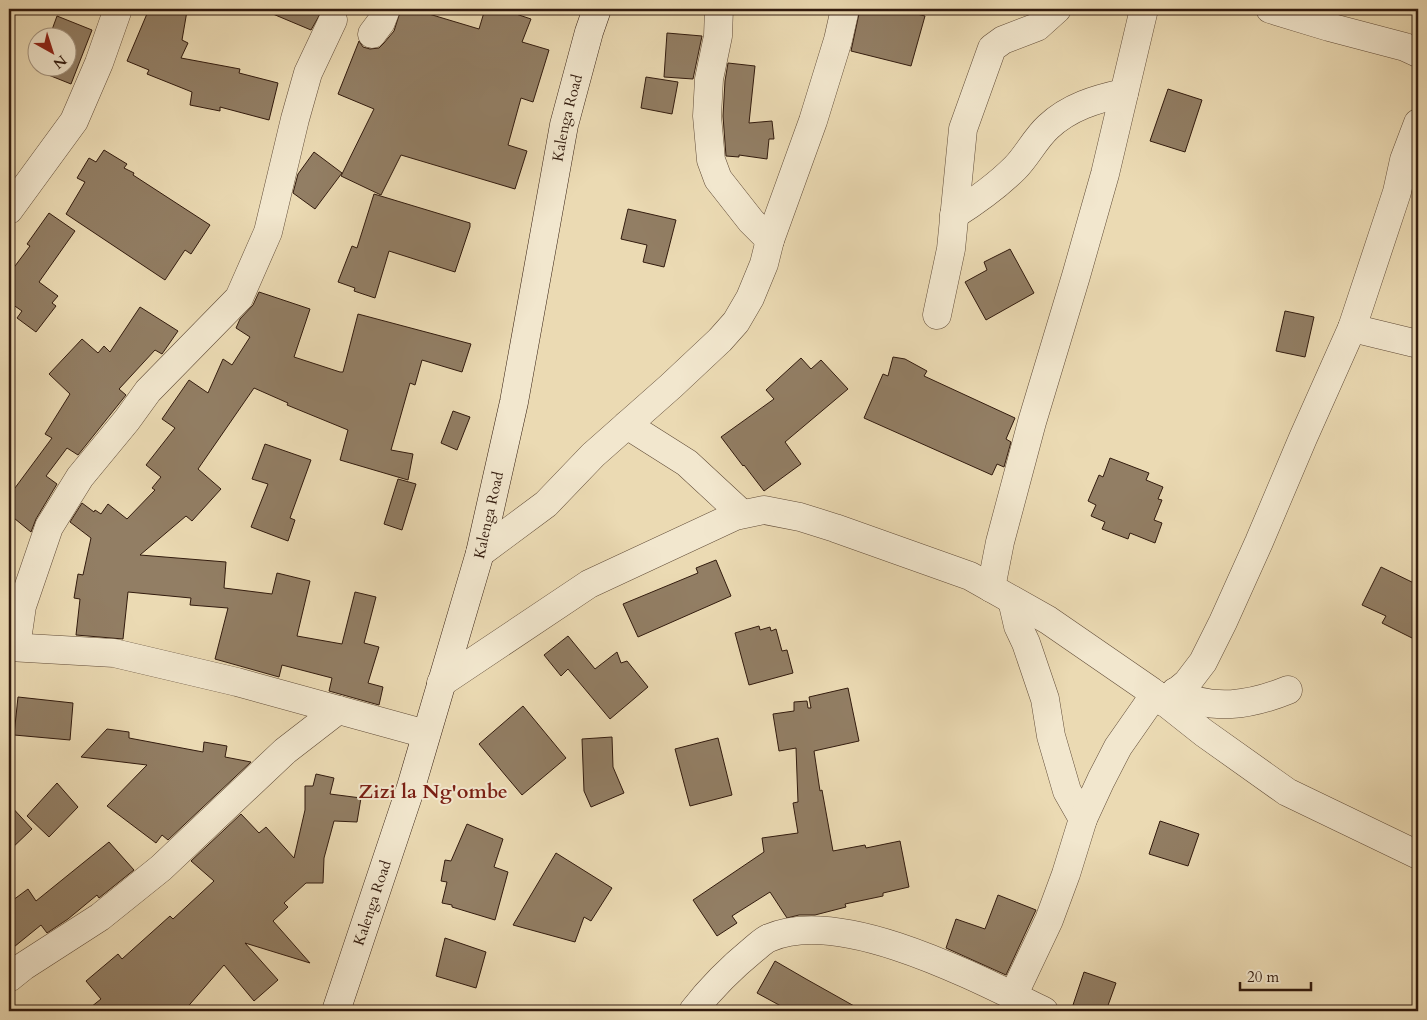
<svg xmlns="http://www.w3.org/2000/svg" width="1427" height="1020" viewBox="0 0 1427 1020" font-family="Cardo,serif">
<rect width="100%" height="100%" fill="#ebdab3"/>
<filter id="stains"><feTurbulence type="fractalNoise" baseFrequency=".004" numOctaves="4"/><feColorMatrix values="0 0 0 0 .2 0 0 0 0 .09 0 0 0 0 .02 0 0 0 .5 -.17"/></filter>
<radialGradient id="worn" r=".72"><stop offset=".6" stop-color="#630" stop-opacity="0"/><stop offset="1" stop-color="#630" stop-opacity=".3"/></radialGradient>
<g fill="#927e64" stroke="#321b0e">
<polygon points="149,9 168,9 187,11 182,40 188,43 181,58 240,69 239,73 278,83 269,120 220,107 220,111 190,105 192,92 147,74 149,70 127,61"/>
<polygon points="261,9 323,9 311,30"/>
<polygon points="401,9 431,9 429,14 479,29 485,9 501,9 531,19 522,42 549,50 533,102 521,98 508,145 527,151 515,189 401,155 381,195 341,176 374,109 338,94 359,41 363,47 370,49 379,48 384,43 394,31"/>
<polygon points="860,9 897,9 925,16 911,66 851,51"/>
<polygon points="57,16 92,30 71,84 36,70 38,66 38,68 68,68 68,38 49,38"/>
<polygon points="667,33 702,36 693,79 664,77"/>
<polygon points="728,63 755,66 749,123 772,121 774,139 769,139 767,159 739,155 739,157 726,156 723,116 725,81"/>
<polygon points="646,77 678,82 672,114 641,108"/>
<polygon points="1168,89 1202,100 1185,152 1150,141"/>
<polygon points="104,150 127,164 124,168 134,173 133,175 210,225 191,254 185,250 165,280 66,214 85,182 77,178 89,158 96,162"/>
<polygon points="314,152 342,173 315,209 293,193 298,174"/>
<polygon points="374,194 470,223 470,227 455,272 389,251 375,298 354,291 355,288 338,282 352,246 357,248"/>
<polygon points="628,209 676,220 664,267 643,262 647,245 621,239"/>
<polygon points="49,213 75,231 39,282 58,296 52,303 56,306 36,332 17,318 22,311 9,302 9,274 30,246 27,244"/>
<polygon points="1010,249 1034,293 986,320 965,282 987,270 984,262"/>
<polygon points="259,292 310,309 294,357 340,372 343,372 358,314 471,344 462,372 422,360 415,385 410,383 391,450 413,454 408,480 340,460 348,430 287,405 288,403 254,388 198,469 221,489 192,521 186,516 140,555 226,562 224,588 272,594 277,573 310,581 297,636 342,644 355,592 376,597 364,643 379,647 368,683 383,687 379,705 329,691 332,678 282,665 279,677 215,659 228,608 190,605 191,598 128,592 123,639 76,635 80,599 74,598 78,574 83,575 91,538 70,522 82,503 94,512 95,510 101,514 108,504 127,519 155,490 152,488 161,477 146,465 175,428 162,419 189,380 208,393 223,359 232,365 250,337 236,328 240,319 253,305"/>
<polygon points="140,307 178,331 162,354 155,350 119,389 126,395 78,455 67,448 46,476 57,484 36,519 31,532 9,514 9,496 52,438 45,434 70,394 49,374 82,339 98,353 104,346 110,352"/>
<polygon points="1285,311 1314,317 1305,357 1276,351"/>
<polygon points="893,357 905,359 927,371 924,376 1015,418 1006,439 1011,442 1004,467 997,464 992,475 864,418 883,374 888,376"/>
<polygon points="801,358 811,369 821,360 848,389 785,442 801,464 764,491 744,465 743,466 721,437 774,399 766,390"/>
<polygon points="453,411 470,417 457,450 441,443"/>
<polygon points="265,444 311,460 290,518 295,520 288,541 251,527 268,484 252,479"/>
<polygon points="1110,458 1149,473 1146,480 1163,487 1158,499 1162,500 1154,520 1162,523 1155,543 1130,533 1128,539 1102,529 1105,522 1091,516 1096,505 1088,501 1099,475 1103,477"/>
<polygon points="398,479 416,484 402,530 384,524"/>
<polygon points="716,560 731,596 638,637 623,604 698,573 696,568"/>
<polygon points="1381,567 1418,585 1418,626 1412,638 1382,623 1386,616 1362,605"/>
<polygon points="759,626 760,630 770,627 771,631 776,629 782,651 787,650 793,673 749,685 735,633"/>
<polygon points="568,636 595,669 617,652 621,663 627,661 648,687 610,719 568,669 561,676 544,655"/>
<polygon points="848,688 859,741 814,751 820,791 822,790 833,851 865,845 866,848 900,841 909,887 883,893 883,896 845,904 846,907 815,915 799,915 787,918 770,892 732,916 737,923 717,936 693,900 764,852 762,838 798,833 793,803 798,802 796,748 779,751 773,714 794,711 794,702 807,701 808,708 811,708 809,697"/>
<polygon points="18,697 73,703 70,740 14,735"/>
<polygon points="523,706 566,758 522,795 479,744"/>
<polygon points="107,729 129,732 129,738 203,752 204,742 227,746 225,757 251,762 168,840 162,835 156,843 107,806 147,765 81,757"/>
<polygon points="612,737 613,767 624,793 591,807 584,791 582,739"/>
<polygon points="718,738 732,795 690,806 675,749"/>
<polygon points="316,774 334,778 330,794 361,798 357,822 334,821 324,858 323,883 306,883 284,903 288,907 273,921 310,963 245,943 278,980 254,1001 224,965 184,1011 86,1011 101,999 86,981 118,954 122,959 170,916 173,919 214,881 191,861 241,814 259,833 266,827 294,858 305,810 305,786 313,786"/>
<polygon points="57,783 78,807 49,837 27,816"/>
<polygon points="9,804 32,829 9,851"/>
<polygon points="1160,821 1199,834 1188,866 1149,854"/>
<polygon points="467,824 503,839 494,867 508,872 495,920 452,907 452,905 442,903 447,882 441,881 445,860 451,861"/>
<polygon points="109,842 134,870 99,898 97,895 68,919 47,933 41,925 9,951 9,903 28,889 36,901"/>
<polygon points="556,853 612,888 591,921 584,917 575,942 513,925"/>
<polygon points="998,895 1036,910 1006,975 946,948 956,919 985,929"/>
<polygon points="445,938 486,952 476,988 436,976"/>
<polygon points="775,961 806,979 863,1011 790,1011 757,993"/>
<polygon points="1084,972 1116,983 1106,1011 1071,1011"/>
</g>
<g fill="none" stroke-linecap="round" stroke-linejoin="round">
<g stroke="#604b37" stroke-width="29">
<g id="minor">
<polyline points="719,9 718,36 709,79 707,116 711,160 718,179 751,221 770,240"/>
<polyline points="1270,9 1329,27 1405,47 1418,53"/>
<polyline points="372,34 381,22 386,9"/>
<polyline points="9,210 74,121 99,63 118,9"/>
<path d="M954 215C976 201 996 187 1015 168 1027 156 1035 139 1048 127 1069 107 1096 99 1124 93"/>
<polyline points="937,315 951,249 963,129 992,48 1003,40 1037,27 1057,9"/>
<polyline points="1352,328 1418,344"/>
<polyline points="627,425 687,463 742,514"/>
<polyline points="480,553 546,504 593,455 671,386 720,340 736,322 750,298 764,264 770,240 813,121 838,40 845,9"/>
<polyline points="991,588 1000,542 1032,422 1076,276 1105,174 1144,9"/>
<polyline points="1012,600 1018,626 1026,643 1045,699 1051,736 1067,791 1083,819"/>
<polyline points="9,647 114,653 237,682 426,734"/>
<polyline points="16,647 22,606 49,527 80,477 127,420 148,391 239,298 268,232 295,119 308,73 333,20"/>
<polyline points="441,683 589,584 735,516 764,510 800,517 835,528 970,576 1048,620 1151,691 1204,733 1287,792 1418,855"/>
<path d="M1175 692C1212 712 1251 705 1288 690"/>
<polyline points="1164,702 1187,683 1203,662 1223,622 1259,542 1303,438 1352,328 1397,192 1404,160 1418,123"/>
<polyline points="9,978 24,966 100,917 161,868 285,751 338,710"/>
<polyline points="1013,996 1049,920 1066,874 1083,819 1101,780 1118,747 1155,694"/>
<path d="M693 1011C710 989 732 967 754 949 759 945 764 940 769 938 841 906 978 979 1044 1011"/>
</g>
</g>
<g stroke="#321b0e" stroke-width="29">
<g id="secondary">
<path id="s1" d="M336 1011 411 787 480 553 514 402 564 125 589 32 597 9"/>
</g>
</g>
<use href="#minor" stroke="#f2e7ce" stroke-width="28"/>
<use href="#secondary" stroke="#f2e7ce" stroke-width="28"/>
</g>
<g text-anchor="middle" stroke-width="4" stroke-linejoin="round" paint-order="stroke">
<g font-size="15" fill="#321b0e" stroke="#f2e7ce">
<text dy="5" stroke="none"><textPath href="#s1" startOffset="924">Kalenga Road</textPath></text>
<text dy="5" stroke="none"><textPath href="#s1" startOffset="519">Kalenga Road</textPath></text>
<text dy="5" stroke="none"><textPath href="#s1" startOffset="114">Kalenga Road</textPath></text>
</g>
<g font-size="20" font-weight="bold" fill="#7a1f14" stroke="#f2e7ce">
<text x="433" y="798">Zizi la Ng'ombe</text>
</g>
</g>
<rect width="1427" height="1020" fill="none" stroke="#ebdab3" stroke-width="30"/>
<rect x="10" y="10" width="1407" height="1000" fill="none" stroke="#321b0e" stroke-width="2.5"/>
<rect x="15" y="15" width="1397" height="990" fill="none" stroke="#321b0e"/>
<g transform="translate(52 52) rotate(141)"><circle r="24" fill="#f2e7ce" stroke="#a59581"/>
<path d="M0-4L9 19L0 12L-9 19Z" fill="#8f2418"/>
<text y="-8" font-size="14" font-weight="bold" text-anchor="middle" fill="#321b0e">N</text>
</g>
<path d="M1240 982v8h71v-8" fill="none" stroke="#321b0e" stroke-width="2.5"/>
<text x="1247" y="982" font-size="15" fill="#321b0e" stroke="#f2e7ce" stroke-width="4" paint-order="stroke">20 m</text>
<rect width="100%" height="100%" filter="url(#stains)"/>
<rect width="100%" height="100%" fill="url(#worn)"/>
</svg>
